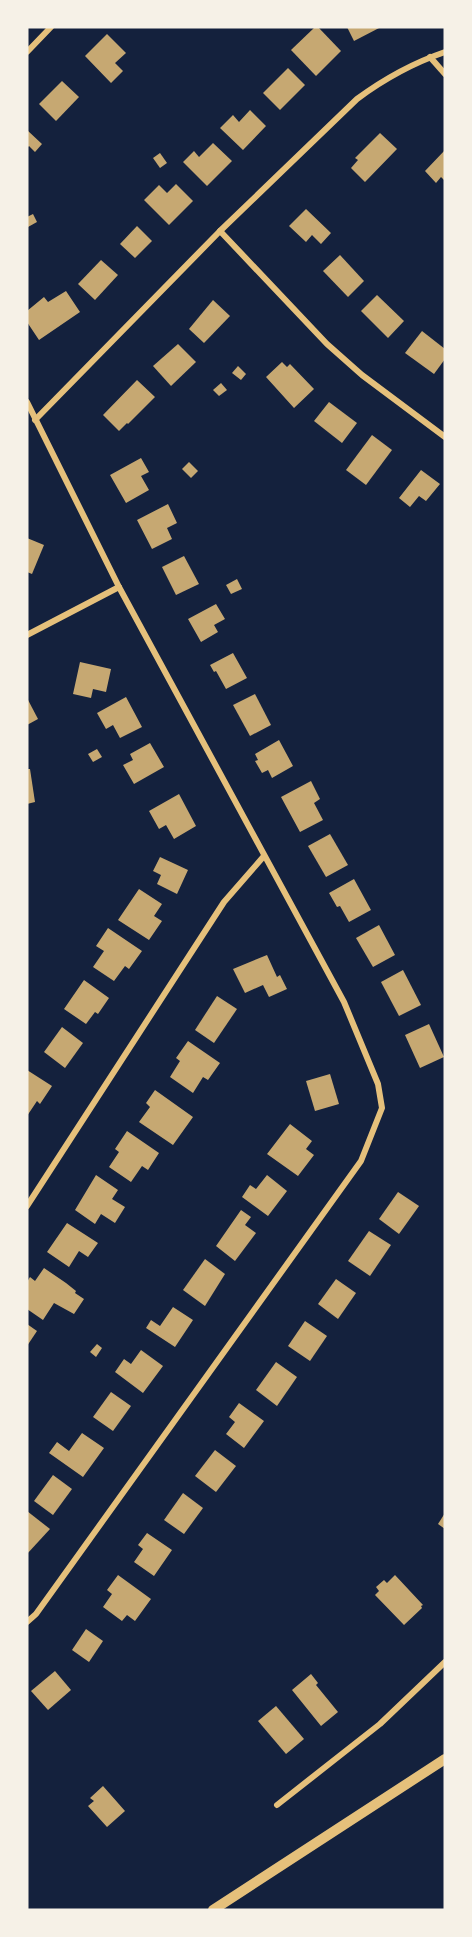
<svg xmlns="http://www.w3.org/2000/svg" width="472" height="1937" viewBox="0 0 472 1937" font-family="Signika,sans-serif">
<rect width="100%" height="100%" fill="#14213d"/>
<g fill="#c6a872">
<polygon points="315,27 318,27 341,51 316,76 291,50"/>
<polygon points="347,27 381,27 354,41"/>
<polygon points="107,34 126,53 115,63 123,71 111,83 85,56"/>
<polygon points="288,68 305,85 280,110 263,93"/>
<polygon points="62,81 79,97 56,121 39,104"/>
<polygon points="250,110 266,126 243,150 220,128 233,115 239,122"/>
<polygon points="27,130 42,144 35,152 29,146 27,148"/>
<polygon points="380,133 397,149 365,182 351,168 358,160 355,158"/>
<polygon points="213,143 232,161 207,186 183,162 194,151 199,157"/>
<polygon points="445,150 445,181 441,177 436,183 425,171"/>
<polygon points="160,153 167,163 160,168 153,158"/>
<polygon points="176,184 193,201 169,225 144,200 159,185 167,193"/>
<polygon points="306,209 331,233 321,244 312,235 306,242 289,226"/>
<polygon points="33,214 37,222 28,227 27,217"/>
<polygon points="137,226 152,241 135,258 120,244"/>
<polygon points="340,255 364,281 348,297 323,271"/>
<polygon points="101,260 118,275 95,300 78,284"/>
<polygon points="66,291 80,312 39,340 27,322 27,311 44,297 48,302"/>
<polygon points="377,295 404,321 388,338 361,311"/>
<polygon points="213,300 230,316 204,343 189,329"/>
<polygon points="422,331 445,349 445,359 434,374 405,353"/>
<polygon points="178,344 196,362 171,386 153,366"/>
<polygon points="282,362 287,367 290,364 314,389 294,408 266,377"/>
<polygon points="238,366 246,374 241,380 232,373"/>
<polygon points="137,380 155,397 128,424 127,423 119,431 103,415"/>
<polygon points="221,383 227,390 219,396 213,390"/>
<polygon points="329,402 357,423 342,443 314,421"/>
<polygon points="372,435 392,450 366,485 346,470"/>
<polygon points="141,458 149,472 141,476 149,490 126,503 110,475"/>
<polygon points="189,462 198,471 191,478 182,469"/>
<polygon points="421,470 440,484 426,501 419,496 410,507 399,498"/>
<polygon points="168,504 177,523 167,528 172,539 152,549 137,520"/>
<polygon points="27,538 44,545 32,574 27,572"/>
<polygon points="184,556 199,584 176,595 162,567"/>
<polygon points="237,579 242,589 231,594 226,585"/>
<polygon points="216,604 225,619 214,625 218,632 201,642 188,619"/>
<polygon points="233,653 247,678 226,689 216,671 214,672 210,665"/>
<polygon points="80,662 111,669 106,692 93,689 91,698 73,694"/>
<polygon points="255,694 271,725 250,736 233,705"/>
<polygon points="126,697 142,727 120,738 113,725 106,729 97,713"/>
<polygon points="27,698 38,719 27,725"/>
<polygon points="279,740 293,766 272,778 268,770 262,773 255,761 258,760 255,754"/>
<polygon points="150,743 164,767 134,784 123,765 133,760 130,754"/>
<polygon points="97,749 102,757 93,762 88,754"/>
<polygon points="27,769 30,769 35,802 27,804"/>
<polygon points="311,781 320,799 314,803 323,820 300,832 281,797"/>
<polygon points="179,794 196,826 174,839 166,825 159,829 149,811"/>
<polygon points="330,834 348,865 326,877 308,846"/>
<polygon points="160,857 188,870 177,894 157,884 161,875 153,871"/>
<polygon points="354,879 371,910 349,922 340,906 337,907 329,893"/>
<polygon points="139,889 162,904 154,916 162,921 149,940 118,920"/>
<polygon points="379,925 395,955 373,967 356,938"/>
<polygon points="108,928 142,951 129,969 125,966 114,981 93,967 104,951 96,946"/>
<polygon points="267,955 277,977 280,975 287,989 269,997 263,985 245,993 233,969"/>
<polygon points="403,970 421,1005 399,1016 381,982"/>
<polygon points="84,980 109,998 98,1014 95,1012 86,1024 64,1009"/>
<polygon points="217,996 237,1009 214,1043 195,1030"/>
<polygon points="429,1024 444,1057 420,1068 405,1035"/>
<polygon points="62,1027 83,1043 65,1068 44,1052"/>
<polygon points="188,1041 220,1063 208,1080 203,1077 193,1093 170,1077 180,1061 176,1058"/>
<polygon points="27,1070 52,1086 40,1104 37,1101 27,1116"/>
<polygon points="330,1074 339,1104 315,1111 306,1081"/>
<polygon points="155,1090 193,1117 173,1145 139,1122 150,1107 146,1103"/>
<polygon points="290,1124 312,1141 306,1149 314,1155 298,1176 267,1154"/>
<polygon points="127,1131 159,1153 148,1170 142,1166 131,1182 109,1167 119,1152 115,1149"/>
<polygon points="96,1175 118,1190 112,1199 125,1207 115,1223 101,1214 95,1224 75,1210"/>
<polygon points="267,1175 287,1191 268,1216 242,1197 250,1185 256,1189"/>
<polygon points="398,1192 419,1206 399,1234 379,1219"/>
<polygon points="241,1210 251,1217 245,1225 256,1233 235,1261 216,1246"/>
<polygon points="67,1223 98,1243 88,1257 79,1251 69,1267 47,1252"/>
<polygon points="369,1231 391,1245 370,1276 348,1261"/>
<polygon points="205,1259 225,1274 205,1306 183,1290"/>
<polygon points="44,1268 66,1283 76,1291 75,1293 84,1299 74,1314 54,1303 43,1320 27,1309 27,1282 30,1277 35,1281"/>
<polygon points="336,1279 356,1293 338,1319 318,1304"/>
<polygon points="173,1307 193,1320 175,1347 146,1328 151,1320 160,1326"/>
<polygon points="305,1321 327,1336 310,1361 288,1346"/>
<polygon points="27,1324 37,1331 27,1346"/>
<polygon points="97,1344 102,1348 96,1357 90,1352"/>
<polygon points="141,1350 163,1366 143,1393 115,1372 124,1359 131,1364"/>
<polygon points="276,1362 297,1377 277,1406 256,1390"/>
<polygon points="111,1392 131,1406 113,1431 93,1417"/>
<polygon points="239,1403 264,1421 244,1448 226,1434 235,1422 229,1417"/>
<polygon points="82,1433 104,1448 83,1477 49,1453 57,1442 69,1451"/>
<polygon points="215,1450 236,1466 216,1492 195,1476"/>
<polygon points="53,1475 72,1489 53,1515 34,1501"/>
<polygon points="183,1493 203,1508 184,1534 164,1520"/>
<polygon points="27,1511 50,1529 27,1554"/>
<polygon points="445,1513 445,1529 438,1524"/>
<polygon points="147,1533 172,1550 154,1576 134,1562 143,1549 138,1545"/>
<polygon points="118,1575 151,1599 135,1621 127,1615 122,1621 103,1607 112,1594 107,1590"/>
<polygon points="395,1575 423,1605 421,1606 422,1608 404,1625 375,1595 379,1591 376,1587 384,1580 387,1583"/>
<polygon points="86,1629 103,1641 89,1662 72,1650"/>
<polygon points="55,1671 71,1690 48,1710 31,1691"/>
<polygon points="311,1674 318,1683 316,1685 338,1712 321,1726 292,1690"/>
<polygon points="276,1706 304,1739 286,1754 258,1721"/>
<polygon points="103,1786 125,1811 107,1827 88,1806 94,1801 90,1798"/>
</g>
<g fill="none" stroke-linecap="round" stroke-linejoin="round">
<g stroke="#e5c07b" stroke-width="6">
<polyline points="27,52 51,27"/>
<polyline points="430,57 445,74"/>
<polyline points="220,231 327,344 362,375 445,437"/>
<polyline points="27,402 119,587 344,1002 378,1084 382,1108 361,1161 36,1614 27,1622"/>
<path d="M35 420 220 231 357 99C384 79 413 63 445 52"/>
<polyline points="27,635 119,587"/>
<polyline points="27,1206 224,902 264,856"/>
<polyline points="277,1805 380,1724 445,1662"/>
</g>
<polyline stroke="#e5c07b" stroke-width="10" points="213,1910 445,1759"/>
</g>
<rect width="472" height="1937" fill="none" stroke="#f6f1e7" stroke-width="57"/>
</svg>
